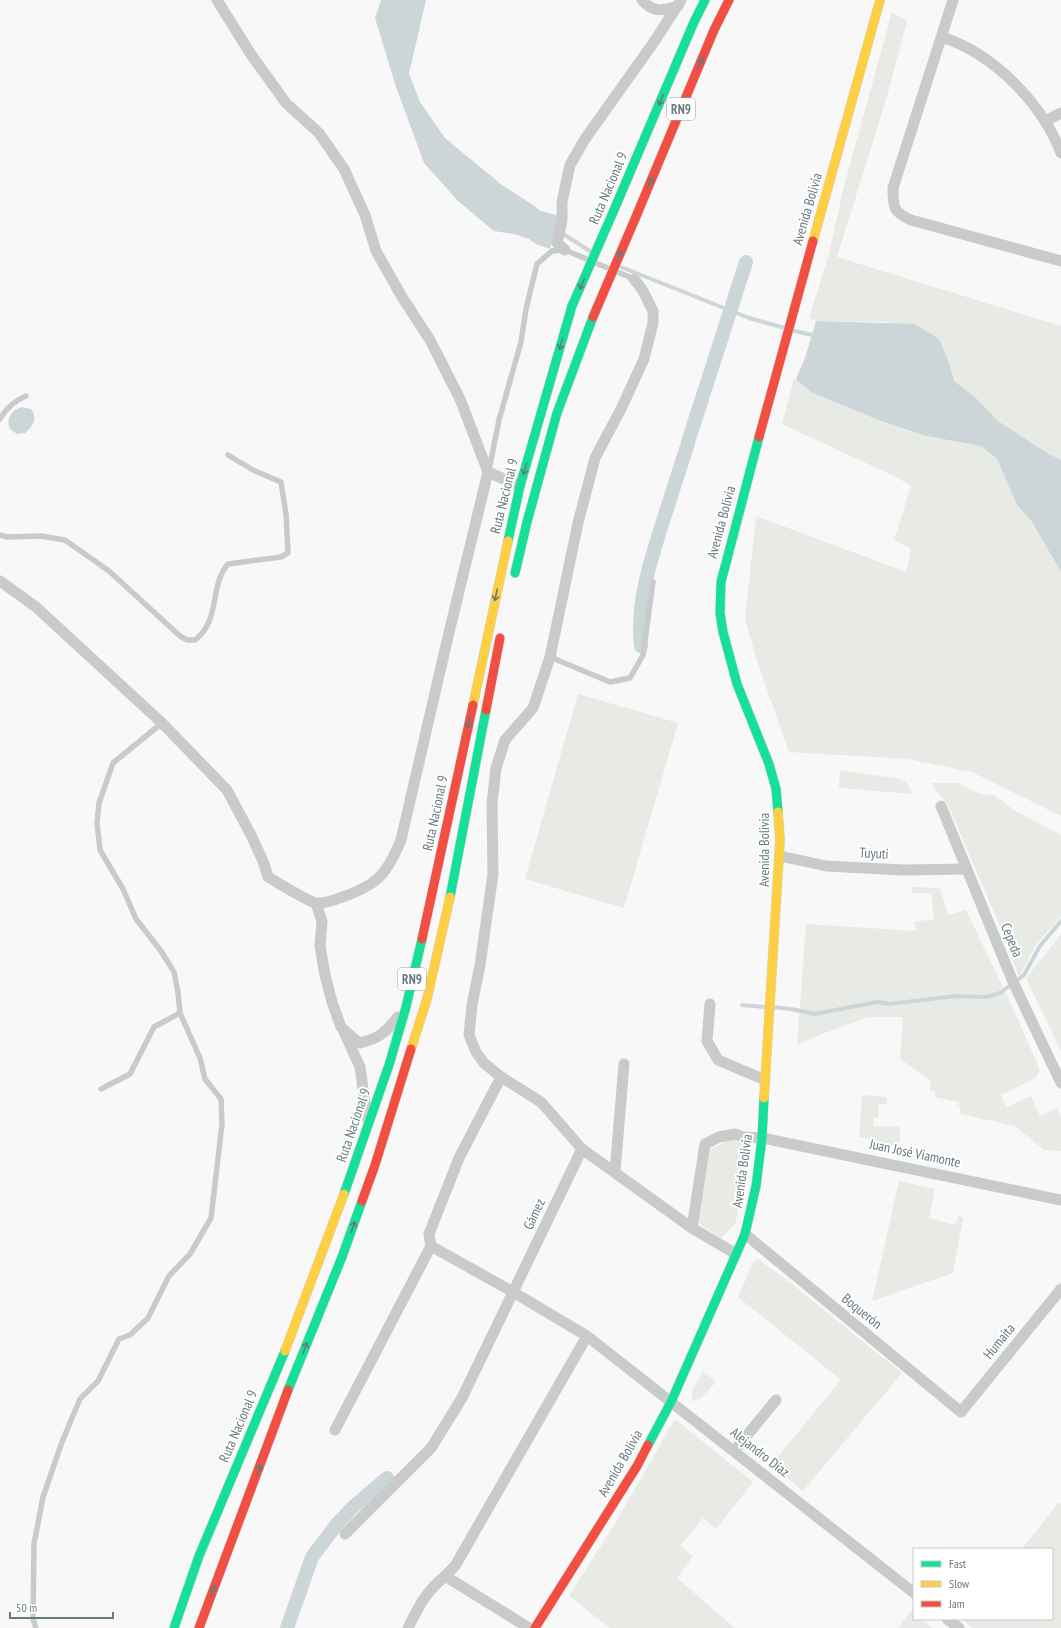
<svg xmlns="http://www.w3.org/2000/svg" width="1061" height="1628" viewBox="0 0 1061 1628" font-family="'PT Sans Narrow',sans-serif">
<rect width="100%" height="100%" fill="#f8f8f8"/>
<g fill="#e8eae5">
<polygon points="892,12 907,21 886,100 837,257 1061,326 1061,460 1049,454 998,421 975,397 954,381 949,363 891,322 816,321 809,318 829,254 844,186"/>
<polygon points="794,378 854,409 881,421 926,436 981,446 997,459 1017,505 1032,522 1061,572 1061,816 972,772 908,759 789,752 757,661 745,619 756,516 906,572 911,549 894,540 911,486 898,478 782,424"/>
<polygon points="578,694 678,723 624,908 525,879"/>
<polygon points="840,770 900,779 906,782 913,794 839,788"/>
<polygon points="931,783 958,783 980,794 994,795 1017,812 1061,835 1061,916 1036,945 1019,977 999,924 949,807"/>
<polygon points="911,887 940,888 948,915 966,910 1012,1006 1040,1070 1036,1078 1001,1095 1006,1107 1031,1096 1040,1116 1057,1108 1061,1117 1061,1151 1044,1150 1015,1126 960,1114 960,1106 958,1106 959,1102 935,1097 935,1091 930,1090 931,1081 900,1059 903,1017 868,1017 822,1034 797,1045 806,924 916,931 915,921 934,920 931,893 912,893"/>
<polygon points="1061,934 1061,1051 1026,978"/>
<polygon points="862,1095 887,1097 887,1104 879,1104 878,1118 874,1117 873,1126 900,1127 899,1147 859,1137"/>
<polygon points="730,1139 747,1144 736,1222 721,1239 697,1222 710,1150"/>
<polygon points="899,1181 935,1189 929,1218 955,1225 958,1216 963,1218 953,1273 872,1301"/>
<polygon points="758,1259 783,1277 902,1373 803,1491 771,1465 841,1380 738,1297 753,1263"/>
<polygon points="703,1371 716,1382 700,1399 698,1398 693,1402 691,1393"/>
<polygon points="675,1419 753,1482 716,1529 703,1518 680,1546 693,1556 677,1578 735,1628 610,1628 569,1596 613,1527"/>
<polygon points="1059,1502 1061,1504 1061,1628 972,1628 965,1622 967,1619 1052,1619 1052,1549 1022,1549"/>
<polygon points="911,1611 914,1614 914,1619 920,1619 932,1628 898,1628"/>
</g>
<g fill="#ccd5d7">
<polygon points="381,0 426,0 409,74 420,102 445,138 502,185 533,205 539,210 559,216 550,249 536,244 529,239 514,234 494,231 458,201 424,163 396,87 375,18"/>
<polygon points="816,321 915,324 939,339 949,363 954,381 975,397 998,421 1049,454 1061,460 1061,572 1032,522 1017,505 997,459 981,446 926,436 881,421 811,392 796,379 805,358"/>
<path d="M22 407 31 409C38 419 33 426 25 433L17 434 10 429C5 419 12 410 22 407Z"/>
</g>
<g fill="none" stroke-linecap="round" stroke-linejoin="round">
<g stroke="#ccd5d7" stroke-width="4">
<polyline points="560,232 590,251"/>
<polyline points="621,267 749,318 785,328"/>
<polyline points="791,330 816,336"/>
<polyline points="742,1005 765,1007"/>
<polyline points="772,1007 791,1009 815,1014 877,1002 890,1004 955,996 987,997 1000,993 1024,975 1040,946 1061,921"/>
</g>
<g stroke="#ccd5d7" stroke-width="14">
<polyline points="688,442 746,262"/>
<path d="M641 646C636 603 651 559 664 518 672 493 680 468 688 443"/>
<polyline points="287,1628 312,1557 337,1524 353,1507 387,1478"/>
</g>
<g stroke="#d4d5d6" stroke-width="10">
<g id="fast">
<polyline points="614,210 694,22 705,0"/>
<polyline points="759,437 721,582 720,613 723,632 737,684 769,764 776,789 778,812"/>
<polyline points="508,541 520,486 572,306"/>
<polyline points="515,573 527,522 557,413 593,317"/>
<polyline points="450,897 486,710"/>
<polyline points="344,1194 389,1065 406,1007 422,939"/>
<polyline points="288,1390 342,1257 362,1201"/>
<polyline points="648,1445 671,1402 745,1234 756,1186 762,1138 764,1098"/>
<polyline points="174,1628 199,1556 285,1351"/>
</g>
</g>
<g stroke="#d4d5d6" stroke-width="10">
<g id="slow">
<polyline points="813,241 880,0"/>
<polyline points="473,705 508,541"/>
<polyline points="411,1049 427,999 450,897"/>
<polyline points="764,1098 780,840 778,812"/>
<polyline points="285,1351 344,1194"/>
</g>
</g>
<g stroke="#d4d5d6" stroke-width="10">
<g id="jam">
<polyline points="635,219 714,30 729,0"/>
<polyline points="759,437 813,241"/>
<polyline points="486,710 500,638"/>
<polyline points="422,939 473,705"/>
<polyline points="362,1201 375,1165 411,1049"/>
<polyline points="199,1628 288,1390"/>
<polyline points="535,1628 637,1466 648,1445"/>
</g>
</g>
<g stroke="#c9cbcb" stroke-width="5.5">
<path d="M0 419C6 408 14 401 26 396"/>
<polyline points="489,470 499,420 521,342 526,309 537,264 552,251 565,250 634,279"/>
<path d="M0 535 7 537 41 536 65 540 109 571 180 636 187 640H195C221 620 209 586 228 564L281 557 288 553 286 514 281 482 253 470 228 455"/>
<polyline points="550,657 610,682 630,678 643,655 653,582"/>
<polyline points="101,1089 130,1074 154,1027 180,1013"/>
<polyline points="36,1628 33,1619 34,1544 43,1497 62,1442 80,1399 98,1381 119,1339 130,1335 148,1318 169,1276 190,1254 211,1218 222,1124 221,1099 205,1079 200,1058 180,1013 178,992 174,972 161,951 136,919 123,889 100,850 97,823 99,803 113,763 162,723"/>
</g>
<g stroke="#c9cbcb" stroke-width="11">
<polyline points="217,0 250,53 286,103 319,133 344,169 365,215 376,251 402,297 430,340 460,399 488,472 520,486"/>
<path d="M642 0C653 13 663 11 678 6"/>
<path d="M953 0 893 188C893 207 893 212 911 220L1061 261"/>
<path d="M942 37C994 54 1042 103 1061 153"/>
<polyline points="1045,121 1061,113"/>
<polyline points="565,250 557,243 562,220 562,202 570,165 585,139 654,42 681,0"/>
<polyline points="634,279 642,289 653,311 653,323 644,359 621,409 595,458 578,523 550,657 533,708 505,740 496,768 492,804 493,874 480,965 472,1005 469,1035 476,1052 484,1063 501,1077 541,1102 582,1149 692,1228 736,1254"/>
<path d="M0 581 36 607 162 723 227 790 251 835 263 861 268 877C277 882 309 902 316 903 325 904 333 900 340 898 377 885 386 876 401 840L447 641 488 472"/>
<polyline points="941,806 1013,982 1061,1083"/>
<polyline points="780,856 826,866 903,870 967,869"/>
<path d="M316 903 322 921 320 946 325 975 332 1002 341 1027 359 1043C379 1039 386 1032 398 1017"/>
<polyline points="710,1004 707,1041 718,1060 765,1080"/>
<polyline points="344,1032 360,1067 367,1118"/>
<polyline points="501,1077 459,1158 429,1234 431,1246 513,1292 587,1336 914,1593"/>
<polyline points="615,1172 624,1064"/>
<polyline points="692,1228 705,1144 719,1137 735,1134 744,1137 762,1138 1061,1200"/>
<polyline points="745,1234 961,1412 1061,1289"/>
<polyline points="335,1430 431,1246"/>
<polyline points="734,1451 776,1400"/>
<polyline points="345,1534 431,1448 462,1398 582,1149"/>
<polyline points="445,1576 455,1566 587,1336"/>
<polyline points="947,1619 959,1628"/>
<path d="M408 1628C419 1606 425 1593 445 1576L529 1628"/>
</g>
<use href="#fast" stroke="#16e098" stroke-width="9"/>
<use href="#slow" stroke="#ffcf43" stroke-width="9"/>
<use href="#jam" stroke="#f24e42" stroke-width="9"/>
<g stroke="#d4d5d5" stroke-width="10" stroke-linecap="butt">
<polyline id="fast-bridge" points="572,306 614,210"/>
</g>
<g stroke="#d4d5d5" stroke-width="10" stroke-linecap="butt">
<polyline id="jam-bridge" points="593,317 635,219"/>
</g>
<use href="#fast-bridge" stroke="#16e098" stroke-width="9"/>
<use href="#jam-bridge" stroke="#f24e42" stroke-width="9"/>
</g>
<defs><path id="oneway-shaft" d="M-6 0H5M1.5-3L5.5 0L1.5 3" fill="none" stroke-width="1.6" stroke-linecap="round" stroke-linejoin="round"/></defs>
<g stroke="#667980">
<use href="#oneway-shaft" transform="translate(700 63) rotate(-68)"/>
<use href="#oneway-shaft" transform="translate(661 100) rotate(113)"/>
<use href="#oneway-shaft" transform="translate(650 183) rotate(-67)"/>
<use href="#oneway-shaft" transform="translate(619 256) rotate(-67)"/>
<use href="#oneway-shaft" transform="translate(582 284) rotate(114)"/>
<use href="#oneway-shaft" transform="translate(561 344) rotate(107)"/>
<use href="#oneway-shaft" transform="translate(525 469) rotate(106)"/>
<use href="#oneway-shaft" transform="translate(496 595) rotate(102)"/>
<use href="#oneway-shaft" transform="translate(469 722) rotate(102)"/>
<use href="#oneway-shaft" transform="translate(353 1227) rotate(-70)"/>
<use href="#oneway-shaft" transform="translate(305 1348) rotate(-69)"/>
<use href="#oneway-shaft" transform="translate(259 1470) rotate(-69)"/>
<use href="#oneway-shaft" transform="translate(213 1591) rotate(-70)"/>
</g>
<g text-anchor="middle" stroke-width="4" stroke-linejoin="round" paint-order="stroke">
<g fill="#fff" stroke="#94a1a6" stroke-width="1">
<rect x="667" y="98" width="28" height="22" rx="3"/>
<rect x="398" y="968" width="28" height="22" rx="3"/>
</g>
<g font-size="13" font-weight="bold" fill="#667980">
<text x="681" y="114">RN9</text>
<text x="412" y="984">RN9</text>
</g>
<g font-size="14" fill="#667980" stroke="#fff">
<text transform="translate(608 188) rotate(-67)" y="5">Ruta Nacional 9</text>
<text transform="translate(807 209) rotate(-74)" y="5">Avenida Bolivia</text>
<text transform="translate(504 496) rotate(-76)" y="5">Ruta Nacional 9</text>
<text transform="translate(721 522) rotate(-75)" y="5">Avenida Bolivia</text>
<text transform="translate(435 813) rotate(-78)" y="5">Ruta Nacional 9</text>
<text transform="translate(764 850) rotate(-90)" y="5">Avenida Bolivia</text>
<text transform="translate(874 853) rotate(3)" y="5">Tuyuti</text>
<text transform="translate(1012 940) rotate(68)" y="5">Cepeda</text>
<text transform="translate(353 1125) rotate(-71)" y="5">Ruta Nacional 9</text>
<text transform="translate(915 1153) rotate(12)" y="5">Juan José Viamonte</text>
<text transform="translate(742 1171) rotate(-82)" y="5">Avenida Bolivia</text>
<text transform="translate(534 1214) rotate(-65)" y="5">Gámez</text>
<text transform="translate(862 1311) rotate(39)" y="5">Boquerón</text>
<text transform="translate(999 1341) rotate(-51)" y="5">Humaita</text>
<text transform="translate(238 1426) rotate(-67)" y="5">Ruta Nacional 9</text>
<text transform="translate(760 1452) rotate(38)" y="5">Alejandro Díaz</text>
<text transform="translate(620 1463) rotate(-60)" y="5">Avenida Bolivia</text>
</g>
</g>
<rect x="913" y="1548" width="140" height="72" fill="#ffffff" stroke="#c2c9cc"/>
<rect x="921" y="1561" width="20" height="6" fill="#16e098" stroke="#c2c9cc"/>
<text x="949" y="1568" font-size="12" fill="#667980">Fast</text>
<rect x="921" y="1581" width="20" height="6" fill="#ffcf43" stroke="#c2c9cc"/>
<text x="949" y="1588" font-size="12" fill="#667980">Slow</text>
<rect x="921" y="1601" width="20" height="6" fill="#f24e42" stroke="#c2c9cc"/>
<text x="949" y="1608" font-size="12" fill="#667980">Jam</text>
<path d="M10 1612v6h103v-6" fill="none" stroke="#667980" stroke-width="2"/>
<text x="16" y="1612" font-size="12" fill="#667980" stroke="#ffffff" stroke-width="3" paint-order="stroke">50 m</text>
</svg>
